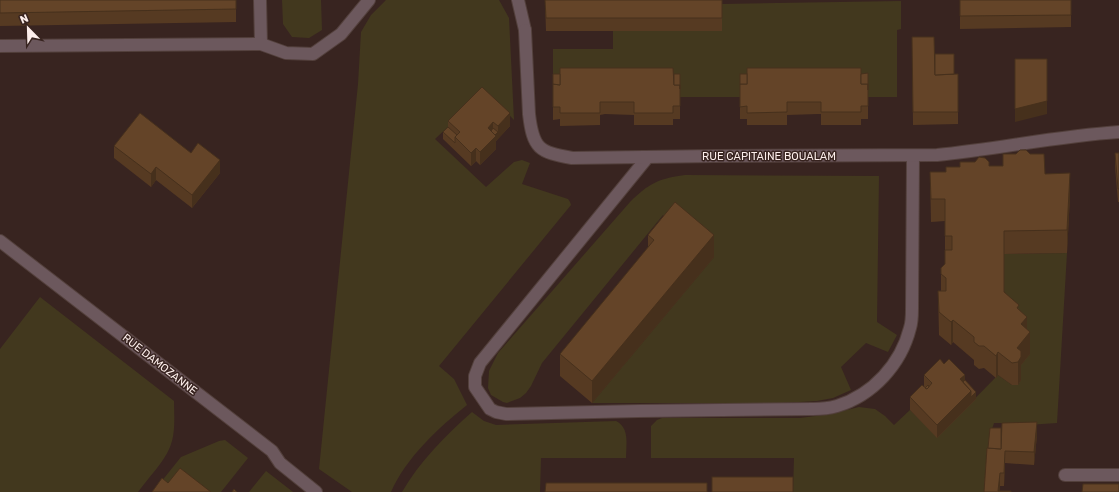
<svg xmlns="http://www.w3.org/2000/svg" width="1119" height="492" viewBox="0 0 1119 492" font-family="Rubik,sans-serif">
<rect width="100%" height="100%" fill="#382420"/>
<g fill="#42381e">
<polygon points="282,0 321,0 322,30 309,38 292,37 283,24"/>
<path d="M386 0H499L509 18 514 120 486 91 435 139 486 187 514 162 522 160 530 163 522 184 568 199 570 202 571 205 439 366 454 379 467 405C438 428 406 458 391 492H352L319 469 358 84 361 32 371 15Z"/>
<polygon points="901,1 901,29 897,30 897,97 868,97 867,80 741,81 740,97 680,97 680,81 553,81 553,49 613,49 613,31 722,31 722,4"/>
<path d="M685 175 879 176 877 322 897 335 888 352 866 343 841 367 851 390 833 398 817 401 782 403H592L714 257 663 215 542 363 531 386 526 393 520 398 507 403 503 402 491 395 488 388 489 371 498 353 630 202C650 183 657 179 685 175Z"/>
<polygon points="1067,253 1057,423 1011,426 1007,423 994,423 990,435 985,492 793,492 794,458 651,458 651,426 657,420 662,418 800,418 831,414 859,407 875,409 885,416 894,425 910,410 937,437 998,375 1012,385 1004,315 1004,254"/>
<path d="M40 297 174 401C174 415 176 433 170 447 164 462 148 478 138 492H0V349Z"/>
<path d="M472 412 484 421 496 425 616 421C630 428 626 444 626 458H541L540 492H402C420 461 445 436 472 412Z"/>
<polygon points="225,440 248,458 221,492 153,492 181,457 219,441"/>
<polygon points="266,471 293,492 249,492"/>
</g>
<g fill="none" stroke-linecap="round" stroke-linejoin="round">
<g stroke="#53403c" stroke-width="14">
<g id="service">
<polyline points="260,0 261,44"/>
<polyline points="518,0 525,30"/>
<polyline points="0,46 261,44 286,53 313,54 341,34 369,0"/>
<path d="M647 158 480 363 475 376V387L490 409 496 412 506 414 639 411 813 409C821 409 830 408 837 406 873 395 901 364 910 328 912 322 912 315 912 309L913 156"/>
<polyline points="1065,475 1119,475"/>
</g>
</g>
<g stroke="#53403c" stroke-width="14">
<path id="minor" d="M525 30 529 114C533 149 539 152 572 158L716 156 937 155C998 149 1058 136 1119 132"/>
</g>
<g stroke="#53403c" stroke-width="14">
<polyline id="tertiary" points="0,241 272,451 280,463 316,492"/>
</g>
<use href="#service" stroke="#6c585d" stroke-width="12"/>
<use href="#minor" stroke="#6c585d" stroke-width="12"/>
<use href="#tertiary" stroke="#6c585d" stroke-width="12"/>
</g>
<g fill="#563a22">
<polygon points="0,0 236,0 236,22 0,26"/>
<polygon points="545,0 722,0 722,31 546,31"/>
<polygon points="960,0 1071,0 1071,27 960,29"/>
<polygon points="912,37 954,74 958,74 958,124 913,125"/>
<polygon points="868,73 868,119 861,119 861,125 821,125 821,114 818,114 787,115 787,125 747,125 747,119 740,119 740,74 861,80"/>
<polygon points="553,74 680,74 680,119 673,119 673,125 634,125 634,115 605,114 600,115 600,125 560,126 560,119 553,120"/>
<polygon points="482,87 510,126 496,141 496,149 480,165 476,161 471,166 443,139 443,132 448,127 448,121"/>
<polygon points="114,146 191,153 220,173 192,208 156,180 151,187 114,158"/>
<polygon points="1115,153 1119,153 1119,202 1118,202 1115,166"/>
<polygon points="989,166 1045,174 1070,196 1067,253 1004,254 1004,292 1019,309 1027,330 1030,354 1021,365 1021,380 1018,385 1012,385 998,375 996,378 984,368 979,369 974,365 974,360 953,342 951,345 939,335 938,291 941,291 941,268 945,264 945,221 931,222 930,172 946,172"/>
<polygon points="648,235 714,257 592,403 560,376 560,354 648,249"/>
<polygon points="944,364 965,380 976,399 937,438 910,410 910,397 924,387 924,375"/>
<polygon points="1037,435 1034,465 1005,463 1004,486 1000,486 1000,491 984,492 987,448"/>
</g>
<g fill="#46301c">
<polygon points="1047,59 1047,114 1015,122 1015,109"/>
<polygon points="510,113 510,126 498,139 498,126"/>
<polygon points="493,122 493,135 488,128"/>
<polygon points="498,132 498,139 496,141 496,149 480,165 480,152"/>
<polygon points="476,148 476,161 471,166 471,153"/>
<polygon points="220,160 220,173 192,208 192,195"/>
<polygon points="156,167 156,180 151,187 151,174"/>
<polygon points="1070,173 1070,196 1067,253 1067,230"/>
<polygon points="714,235 714,257 592,403 592,381"/>
<polygon points="1027,317 1027,335 1030,332 1030,354 1021,365 1021,380 1018,385 1018,362 1017,348 1021,324"/>
<polygon points="953,320 953,342 951,345 951,322"/>
<polygon points="998,352 998,375 996,378 996,356"/>
<polygon points="965,375 965,387 960,379"/>
<polygon points="971,391 976,392 976,399 937,438 937,425"/>
<polygon points="1037,422 1037,435 1034,465 1034,452"/>
<polygon points="1005,451 1005,463 1004,486 1004,473"/>
<polygon points="1000,473 1000,492 998,492"/>
</g>
<g fill="#644428" stroke="#46301c">
<polygon points="0,0 236,0 236,9 0,13"/>
<polygon points="545,0 722,0 722,18 546,18"/>
<polygon points="960,0 1071,0 1071,15 960,16"/>
<polygon points="912,37 934,37 935,75 958,74 958,112 913,112"/>
<polygon points="935,54 954,54 954,74 935,75"/>
<polygon points="1015,59 1047,59 1047,101 1015,109"/>
<polygon points="560,68 673,68 674,85 680,85 680,106 673,106 673,113 634,113 634,102 600,102 600,113 560,113 560,107 553,107 553,84 560,85"/>
<polygon points="747,68 861,68 861,84 868,84 868,106 861,106 861,112 821,112 821,102 787,102 787,112 747,113 747,106 740,107 740,84 747,84"/>
<polygon points="868,73 868,90 868,84 861,84 861,74"/>
<polygon points="553,74 560,74 560,85 553,84"/>
<polygon points="674,74 680,74 680,89 680,85 674,85"/>
<rect x="740" y="74" width="7" height="10"/>
<polygon points="482,87 510,113 498,126 493,122 488,128 496,136 480,152 476,148 471,153 455,137 460,132 448,121"/>
<polygon points="140,113 191,153 198,143 220,160 192,195 156,167 151,174 114,146"/>
<polygon points="448,127 457,135 455,137 455,143 443,132"/>
<polygon points="493,128 498,132 495,135 491,131"/>
<polygon points="1020,150 1026,150 1030,154 1044,154 1045,174 1070,173 1067,230 1004,231 1004,292 1019,305 1017,308 1027,317 1021,324 1030,332 1017,348 1021,351 1021,357 1018,362 1012,363 998,352 996,356 984,346 979,346 974,342 974,337 953,320 951,322 939,312 938,291 946,291 946,278 941,274 941,268 945,264 945,250 952,250 952,236 945,236 945,199 931,199 930,172 946,172 946,167 960,167 960,162 975,162 979,157 985,158 989,162 989,166 1003,166 1003,154 1016,154"/>
<polygon points="1115,153 1119,153 1119,189 1118,189"/>
<polygon points="675,202 714,235 592,381 560,354 654,240 648,235"/>
<polygon points="940,359 944,364 949,359 965,375 960,379 971,391 937,425 910,397 922,385 927,389 932,383 924,375"/>
<polygon points="965,380 976,392 971,397 971,391 963,382"/>
<polygon points="928,385 929,387 927,389 925,388"/>
<polygon points="1037,422 1034,452 1005,451 1004,473 1000,473 998,491 1011,491 1011,492 984,492 987,448 1001,449 1002,423"/>
<polygon points="990,428 1001,428 1001,449 988,448"/>
<polygon points="180,468 211,492 152,492 162,478 168,483"/>
<rect x="712" y="477" width="81" height="15"/>
<polygon points="546,483 707,483 707,492 545,492"/>
<polygon points="1083,484 1119,484 1119,492 1082,492"/>
<polygon points="234,489 237,492 232,492"/>
</g>
<g text-anchor="middle" stroke-width="3" stroke-linejoin="round" paint-order="stroke">
<g font-size="11" fill="#fceeeb" stroke="#382420">
<text x="769" y="160">RUE CAPITAINE BOUALAM</text>
<text transform="translate(160 364) rotate(38)" y="4">RUE DAMOZANNE</text>
</g>
</g>
<g transform="translate(28 28) rotate(337)" stroke="#382420" stroke-width="3" paint-order="stroke">
<path d="M0-3L7 15L0 10L-7 15Z" fill="#fceeeb"/>
<text y="-6" font-size="11" font-weight="bold" text-anchor="middle" fill="#fceeeb">N</text>
</g>
</svg>
